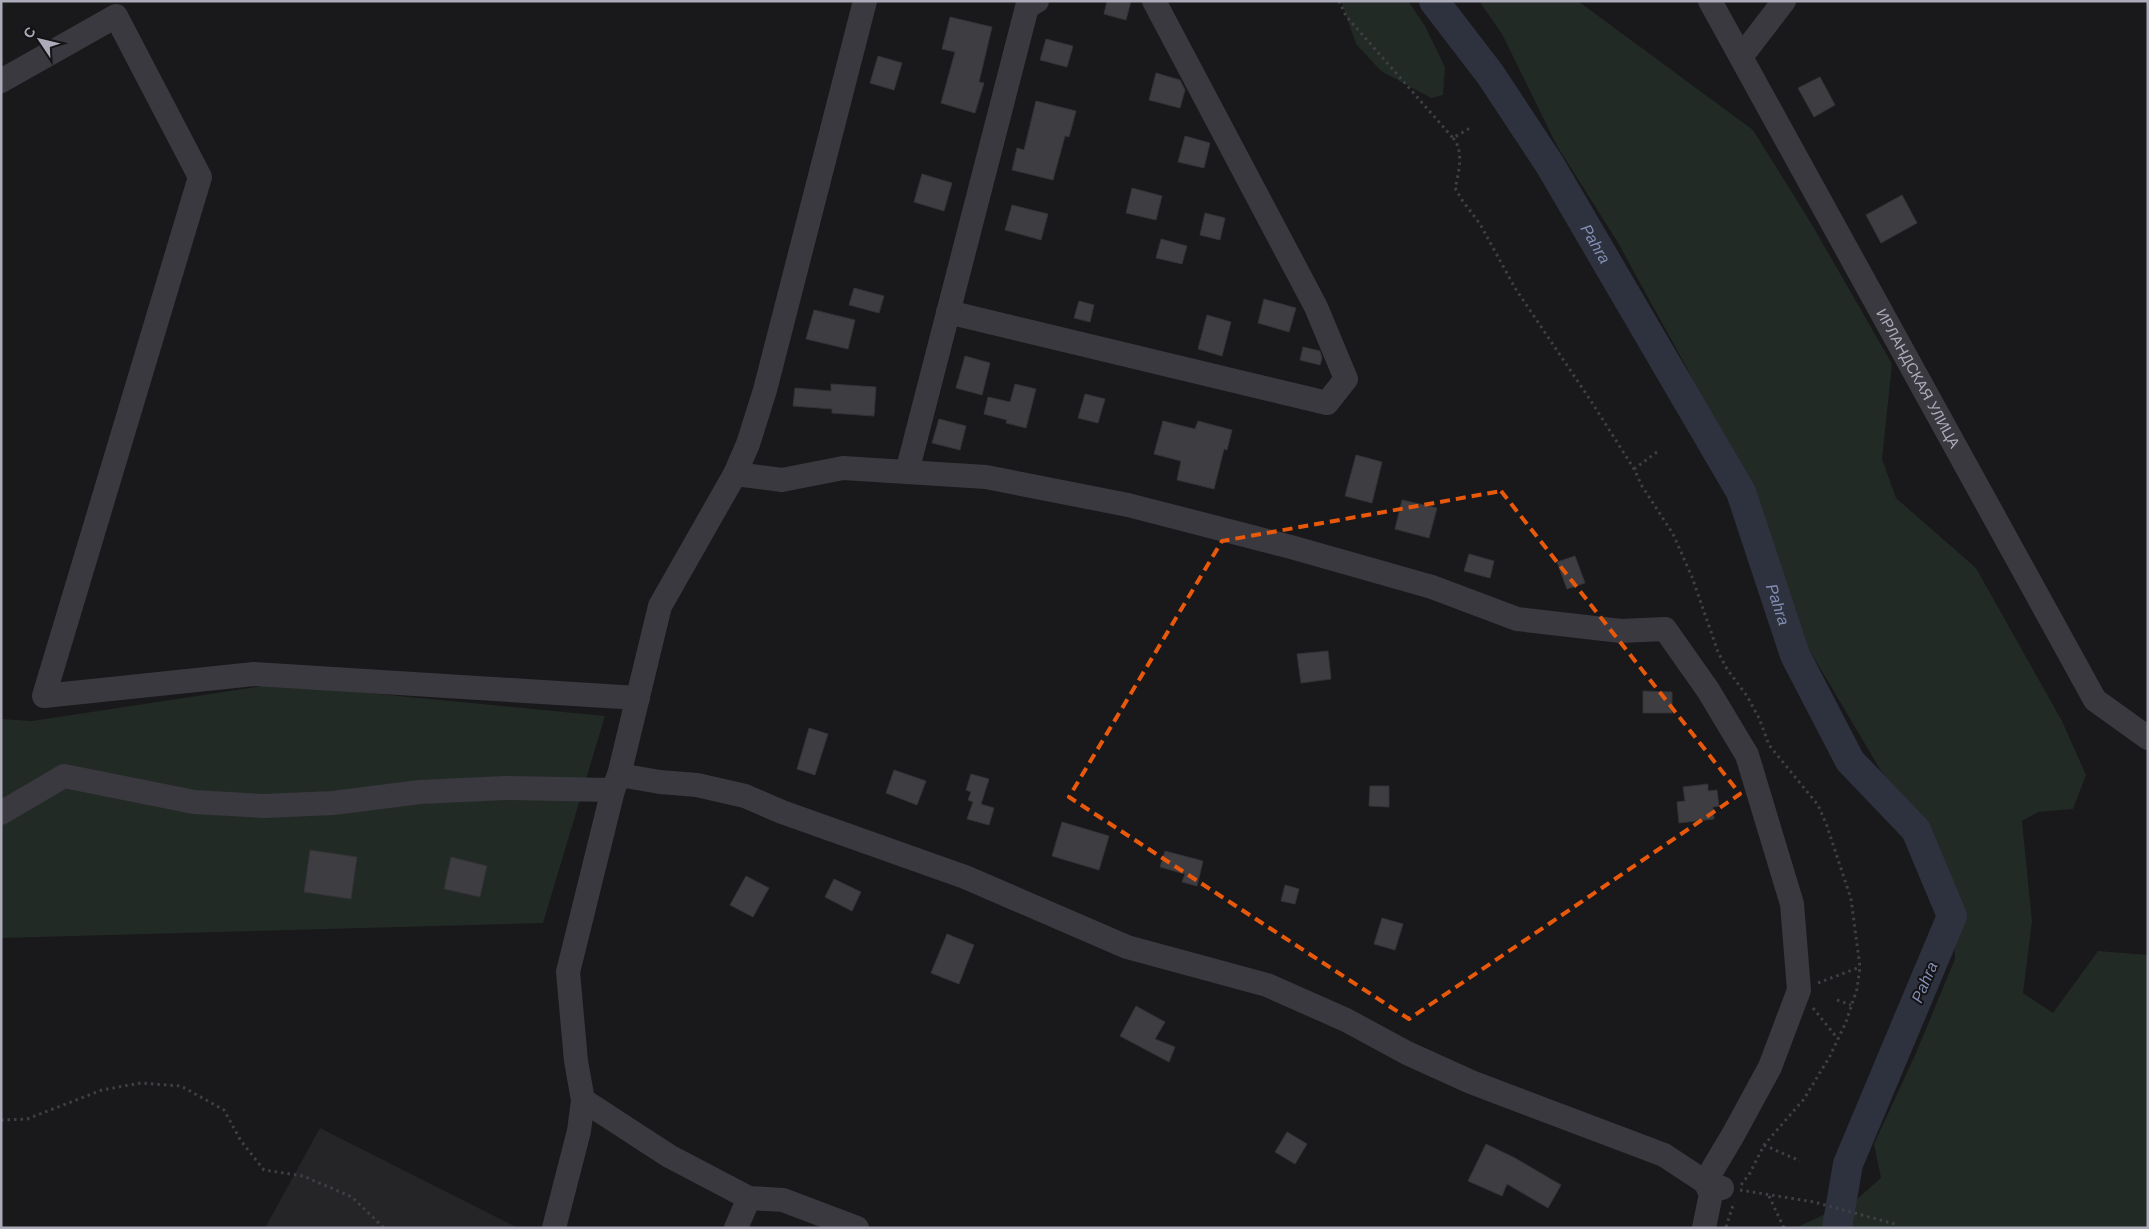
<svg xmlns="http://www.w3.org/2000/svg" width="2149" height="1229" viewBox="0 0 2149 1229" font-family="Arial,sans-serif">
<rect width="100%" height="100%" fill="#19181a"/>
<polygon fill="#252427" points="320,1128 518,1228 265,1228"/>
<g fill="#222a25">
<polygon points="1341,1 1408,1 1425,26 1445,67 1443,95 1431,98 1381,71 1356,44"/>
<polygon points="1479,1 1578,1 1753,130 1811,223 1892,364 1882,459 1896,498 1976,568 2062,721 2086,775 2073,809 2038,812 2022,821 2032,921 2023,993 2053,1013 2098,951 2148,955 2148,1228 1795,1228 1856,1200 1881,1178 1874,1144 1916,1053 1955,959 1953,895 1915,812 1881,771 1797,629 1774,553 1688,370 1617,241 1557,146 1502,34"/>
<polygon points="275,684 605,716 543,923 1,938 1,719 32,721"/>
</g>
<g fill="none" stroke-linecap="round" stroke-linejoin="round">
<path stroke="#2e323e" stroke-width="30" id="s1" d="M1434 1 1490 74 1550 165 1741 492 1795 655 1850 761 1916 830 1952 916 1848 1164 1837 1228"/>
</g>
<g fill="#3e3d42" stroke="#333236">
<polygon points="1107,1 1131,1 1126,20 1104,14"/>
<polygon points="950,17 992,27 979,82 984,83 975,113 941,103 955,52 942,49"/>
<polygon points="1046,39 1073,46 1067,67 1040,60"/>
<polygon points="878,56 902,63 894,90 870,83"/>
<polygon points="1156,73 1180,80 1185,90 1180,108 1149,100"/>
<polygon points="1820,77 1835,105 1814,117 1798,88"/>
<polygon points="1036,101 1076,111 1069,137 1065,136 1053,180 1012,170 1017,148 1024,150"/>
<polygon points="1185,136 1210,143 1204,168 1178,162"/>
<polygon points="922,174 952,183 944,211 914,202"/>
<polygon points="1132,188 1162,196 1156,220 1126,213"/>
<polygon points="1902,195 1917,223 1881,243 1866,215"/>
<polygon points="1012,205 1048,214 1041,240 1005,230"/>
<polygon points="1205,213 1225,218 1220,240 1200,235"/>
<polygon points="1161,239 1187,246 1182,264 1156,258"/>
<polygon points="854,288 884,296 879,313 849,305"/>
<polygon points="1264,299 1296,308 1289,332 1258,323"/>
<polygon points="1079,301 1094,305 1090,322 1074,318"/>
<polygon points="814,310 855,320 848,349 806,339"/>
<polygon points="1207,315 1231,322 1222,356 1198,349"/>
<polygon points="1303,347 1320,351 1322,358 1320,365 1300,360"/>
<polygon points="965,356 990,363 982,395 956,388"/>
<polygon points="831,384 876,387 874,416 832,413 832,409 793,406 795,388 831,391"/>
<polygon points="1015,384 1036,389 1026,428 1006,423 1007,420 984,414 988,397 1010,402"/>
<polygon points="1085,394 1105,399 1098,423 1078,418"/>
<polygon points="939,419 966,426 960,450 932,443"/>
<polygon points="1163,421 1195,429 1198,421 1232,430 1227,450 1224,449 1214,489 1177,480 1181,461 1154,454"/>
<polygon points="1356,455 1382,462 1372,503 1345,496"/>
<polygon points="1402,500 1437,508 1429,538 1395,529"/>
<polygon points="1469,554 1494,561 1490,578 1464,571"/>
<polygon points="1575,556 1585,583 1567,589 1557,562"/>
<polygon points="1328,651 1331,679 1301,683 1297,654"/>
<polygon points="1643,691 1672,692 1672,713 1643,713"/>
<polygon points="809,728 828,734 815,775 797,769"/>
<polygon points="894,770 926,781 917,805 886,793"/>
<polygon points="971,774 989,779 981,804 994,808 989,825 967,819 973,802 968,800 971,792 966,790"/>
<polygon points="1708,784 1708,791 1717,790 1719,806 1713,807 1714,819 1679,823 1677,802 1685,801 1683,787"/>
<polygon points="1370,786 1389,786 1389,807 1369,806"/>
<polygon points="1062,822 1109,836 1099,870 1052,856"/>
<polygon points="310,850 357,857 351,899 304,892"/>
<polygon points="1165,851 1203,861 1197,886 1182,882 1185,874 1160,867"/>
<polygon points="451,857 487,866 480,897 444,889"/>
<polygon points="746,876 769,888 753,917 730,905"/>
<polygon points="834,879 861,892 852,911 825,897"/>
<polygon points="1285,885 1299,889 1295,904 1281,901"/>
<polygon points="1382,918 1403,924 1395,950 1374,944"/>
<polygon points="947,934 974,945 959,984 931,973"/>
<polygon points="1136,1006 1165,1022 1155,1039 1175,1047 1169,1062 1120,1036"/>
<polygon points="1287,1132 1307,1144 1295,1164 1275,1152"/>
<polygon points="1486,1144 1515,1158 1561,1185 1548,1208 1507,1184 1502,1196 1468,1181"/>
</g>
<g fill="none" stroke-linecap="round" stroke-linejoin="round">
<g stroke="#3f3f46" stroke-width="3" stroke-dasharray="2.5 4" stroke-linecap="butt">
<polyline points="1339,1 1346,16 1453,138 1470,128"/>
<path d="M1453 138C1464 150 1459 173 1455 188L1462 200 1480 224 1515 288 1591 401 1634 469 1642 486 1673 534 1692 577 1718 652 1727 669 1747 696 1759 718 1769 745 1818 805 1827 826 1851 899 1860 967 1857 989 1846 1022 1830 1056 1804 1099 1764 1145 1750 1173 1741 1185"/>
<polyline points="1634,469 1657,452"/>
<polyline points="1818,983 1860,967"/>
<polyline points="1837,1000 1851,1005"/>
<polyline points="1813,1008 1838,1039"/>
<polyline points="1,1120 27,1119 102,1090 141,1083 181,1086 224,1110 241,1141 264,1170 303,1176 352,1197 384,1228"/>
<polyline points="1764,1145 1800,1161"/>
<polyline points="1740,1190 1814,1202 1895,1224 1898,1228"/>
<polyline points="1769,1196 1784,1228"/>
<polyline points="1726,1227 1734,1202"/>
</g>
<g stroke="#3a393f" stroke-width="24">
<path id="s2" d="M1710 1 2095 700 2148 738"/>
<polyline points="1741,57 1784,1"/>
<polyline points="1,81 116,16 200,177 44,696 254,674 638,698"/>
<polyline points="948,312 1327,403 1346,379 1316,307 1154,1"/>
<polyline points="907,472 1027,7 1037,1"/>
<polyline points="735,474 782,480 843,468 986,477 1128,505 1291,547 1432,587 1517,619 1621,631 1665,629 1708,690 1747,755 1792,904 1799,990 1770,1067 1733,1135 1705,1182 1711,1194 1704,1228"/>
<polyline points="619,775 660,606 735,474 748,444 765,390 865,1"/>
<polyline points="1,813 64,776 194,802 264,806 333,803 420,792 506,788 613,790"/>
<polyline points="583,1100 669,1156 749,1198 783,1200 857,1228"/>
<polyline points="554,1228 579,1131 583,1100 576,1061 568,972 613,790 619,775 660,782 697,785 745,796 782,812 965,877 1127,947 1267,985 1346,1020 1407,1053 1471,1082 1664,1155 1705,1182 1722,1188"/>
<polyline points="736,1228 749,1198"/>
</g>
</g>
<path fill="none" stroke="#e8590c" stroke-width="4" stroke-dasharray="10 6" stroke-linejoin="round" d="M1501 491 1740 794 1409 1019 1069 797 1222 541Z"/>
<g text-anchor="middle" stroke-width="4" stroke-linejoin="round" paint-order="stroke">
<g font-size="15" fill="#ababba" stroke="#141315">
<text dy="5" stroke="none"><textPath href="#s2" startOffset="431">ИРЛАНДСКАЯ УЛИЦА</textPath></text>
</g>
<g font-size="16" font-style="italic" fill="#838eb4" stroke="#141315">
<text dy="6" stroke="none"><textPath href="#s1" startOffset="292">Pahra</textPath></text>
<text dy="6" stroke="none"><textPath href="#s1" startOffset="698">Pahra</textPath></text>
<text transform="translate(1924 982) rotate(-67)" y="6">Pahra</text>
</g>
</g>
<rect width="2149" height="1229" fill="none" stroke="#ababba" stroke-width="5"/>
<g transform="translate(40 40) rotate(305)" stroke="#141315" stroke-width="4" paint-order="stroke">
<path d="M0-4L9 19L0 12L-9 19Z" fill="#ababba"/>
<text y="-8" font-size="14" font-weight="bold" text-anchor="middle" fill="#ababba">С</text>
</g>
</svg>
